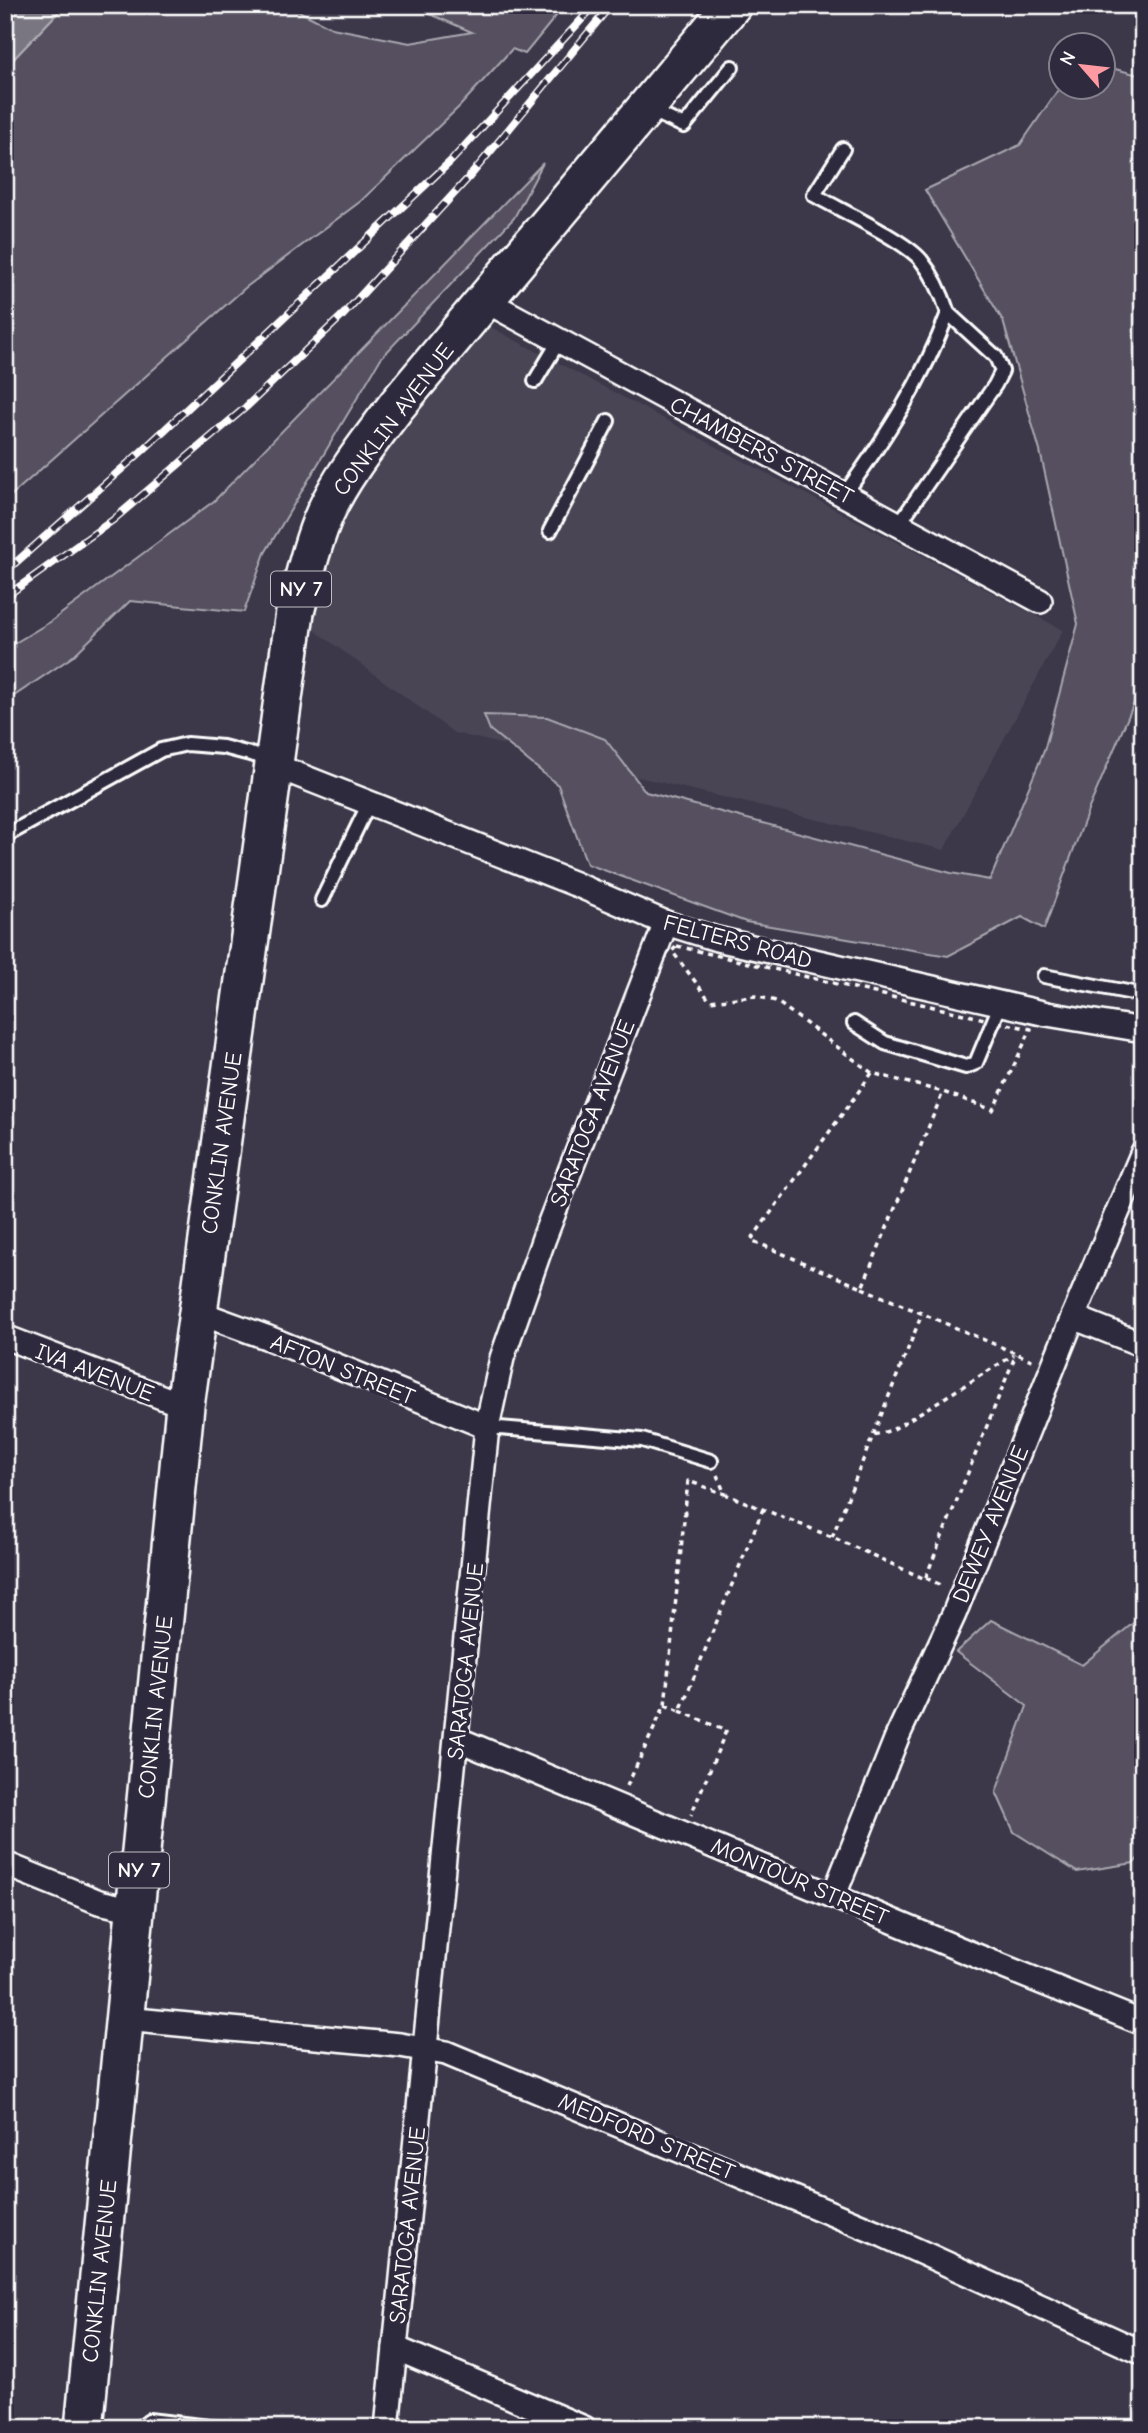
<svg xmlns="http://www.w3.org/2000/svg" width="1148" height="2433" viewBox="0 0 1148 2433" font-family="'Comic Neue',sans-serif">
<rect width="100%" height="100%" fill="#3c3749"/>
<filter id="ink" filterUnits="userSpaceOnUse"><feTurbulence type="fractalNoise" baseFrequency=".0143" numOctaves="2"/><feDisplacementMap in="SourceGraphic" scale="14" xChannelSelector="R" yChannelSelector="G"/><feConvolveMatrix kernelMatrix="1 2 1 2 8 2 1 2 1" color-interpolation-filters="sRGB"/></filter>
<g filter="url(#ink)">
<polygon fill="#494455" points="485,324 1063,630 944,850 454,733 310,627 325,561 350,501 384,449"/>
<g fill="#555060" stroke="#aaa8b0" stroke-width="2">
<polygon points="65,5 287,5 332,28 410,43 472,32 409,5 565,5 525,54 512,49 460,106 361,201 245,288 5,501 5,68"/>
<polygon points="1103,66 1143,76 1143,682 1089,808 1044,929 1022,917 948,956 746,922 587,864 558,785 490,730 484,715 547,717 605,739 646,792 951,873 990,880 1044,751 1078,624 1040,451 1003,321 925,190 1020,145 1060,87 1102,88"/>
<polygon points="543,163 514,218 381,358 265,553 244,612 130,601 72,657 5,702 5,649 50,622 214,501"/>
<polygon points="1143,1615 1143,1853 1134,1863 1077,1872 1014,1832 996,1792 1027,1706 956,1652 991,1620 1082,1665"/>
</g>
<polygon fill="#797682" stroke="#afadb4" stroke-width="2" points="5,5 65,5 5,68"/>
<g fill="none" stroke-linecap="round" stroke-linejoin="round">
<g stroke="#fff" stroke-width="18">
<g id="service">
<polyline points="650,110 684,126 732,67"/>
<path d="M843 149 814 195C840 210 904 240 921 260 934 276 942 294 948 313 923 380 886 437 844 495"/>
<polyline points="535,381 559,341"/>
<polyline points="899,524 995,385 1002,371 996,357 948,313"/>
<polyline points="550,531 608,421"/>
<polyline points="5,836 161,750 187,744 223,747 273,760"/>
<polyline points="322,900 369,803"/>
<polyline points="1044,976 1143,995"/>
<polyline points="854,1023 885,1043 966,1067 976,1063 1001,1003"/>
<polyline points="487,1427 642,1440 711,1461"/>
<polyline points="139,2428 149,2420 218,2428"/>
</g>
</g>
<g stroke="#fff" stroke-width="28">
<g id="minor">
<polyline points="484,300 1040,601"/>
<polyline points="273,765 575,884 666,923 717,939 1047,1014 1143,1030"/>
<polyline points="197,1312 266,1337 487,1427"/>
<polyline points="1073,1317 1143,1345"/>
<polyline points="5,1337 185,1406"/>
<polyline points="457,1739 962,1950 1143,2023"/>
<polyline points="5,1864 99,1902 135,1910"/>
<polyline points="834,1895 897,1737 954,1614 1073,1317 1143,1152"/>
<polyline points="125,2019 400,2045 446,2053 883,2235 1143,2353"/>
<polyline points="395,2348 584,2428"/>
<polyline points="387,2428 487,1427 502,1358 544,1238 666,923"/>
</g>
</g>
<g stroke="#fff" stroke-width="42">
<path id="primary" d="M84 2428 185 1406 295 612C304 579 311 545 325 513 343 474 371 440 397 405L732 5"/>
</g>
<g stroke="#fff" stroke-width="3.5" stroke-dasharray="5 5" stroke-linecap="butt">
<polygon points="677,946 993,1021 1031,1029 993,1110 943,1092 872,1073 776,1001 755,996 710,1001 672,951"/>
<polyline points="872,1073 751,1240 862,1288 943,1092"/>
<polyline points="1137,1133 1143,1120"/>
<polyline points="862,1288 1034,1361"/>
<polyline points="874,1435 892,1430 1014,1355"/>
<polyline points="717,1475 725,1494 832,1537 925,1579 1016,1354"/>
<polyline points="832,1537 922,1314"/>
<polyline points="926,1578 943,1586"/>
<polyline points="665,1705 680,1711 763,1509"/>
<polyline points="680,1711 726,1731 691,1815"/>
<polyline points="627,1786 665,1705 688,1481 725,1494"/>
</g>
<use href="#service" stroke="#2f2a3d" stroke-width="12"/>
<use href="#minor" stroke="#2f2a3d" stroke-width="23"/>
<use href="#primary" stroke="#2f2a3d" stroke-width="37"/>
<g stroke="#fff" stroke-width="8">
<g id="rail">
<polyline points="5,572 142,451 451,161 595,5"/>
<polyline points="5,597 113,520 246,407 343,315 471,175 611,5"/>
</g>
</g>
<use href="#rail" stroke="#2f2a3d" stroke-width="5" stroke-dasharray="16" stroke-linecap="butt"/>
</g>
</g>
<g text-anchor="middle" stroke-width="7" stroke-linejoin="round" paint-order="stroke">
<g fill="#2f2a3d" stroke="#c1bfc5" stroke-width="2">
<rect x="271" y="571.5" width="60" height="35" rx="5"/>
<rect x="109" y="1852.5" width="60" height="35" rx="5"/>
</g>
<g font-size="21" font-weight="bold" fill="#fff">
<text x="301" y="596">NY 7</text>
<text x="139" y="1877">NY 7</text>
</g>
<g font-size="23" fill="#fff" stroke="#2f2a3d">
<text transform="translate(393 419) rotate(-53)" y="8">CONKLIN AVENUE</text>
<text transform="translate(762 450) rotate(28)" y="8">CHAMBERS STREET</text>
<text transform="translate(738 941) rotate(15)" y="8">FELTERS ROAD</text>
<text transform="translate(592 1113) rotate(-69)" y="8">SARATOGA AVENUE</text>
<text transform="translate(221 1143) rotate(-82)" y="8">CONKLIN AVENUE</text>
<text transform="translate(343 1369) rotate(22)" y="8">AFTON STREET</text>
<text transform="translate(95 1372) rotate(21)" y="8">IVA AVENUE</text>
<text transform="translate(990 1524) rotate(-68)" y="8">DEWEY AVENUE</text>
<text transform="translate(465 1661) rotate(-84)" y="8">SARATOGA AVENUE</text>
<text transform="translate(155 1707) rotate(-84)" y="8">CONKLIN AVENUE</text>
<text transform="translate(800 1881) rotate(23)" y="8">MONTOUR STREET</text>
<text transform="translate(647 2136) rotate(23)" y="8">MEDFORD STREET</text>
<text transform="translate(407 2225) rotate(-84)" y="8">SARATOGA AVENUE</text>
<text transform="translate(99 2271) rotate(-84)" y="8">CONKLIN AVENUE</text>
</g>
</g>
<rect width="1148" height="2433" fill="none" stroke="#2f2a3d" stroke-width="28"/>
<rect x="14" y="14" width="1120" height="2405" fill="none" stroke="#fff" stroke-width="2.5" filter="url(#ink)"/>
<g transform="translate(1082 66) rotate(298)"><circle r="33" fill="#2f2a3d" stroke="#827f8b" stroke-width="2"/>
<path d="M0-5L12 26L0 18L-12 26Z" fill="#ff9aa2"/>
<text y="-10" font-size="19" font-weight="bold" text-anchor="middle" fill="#ffffff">N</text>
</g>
</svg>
